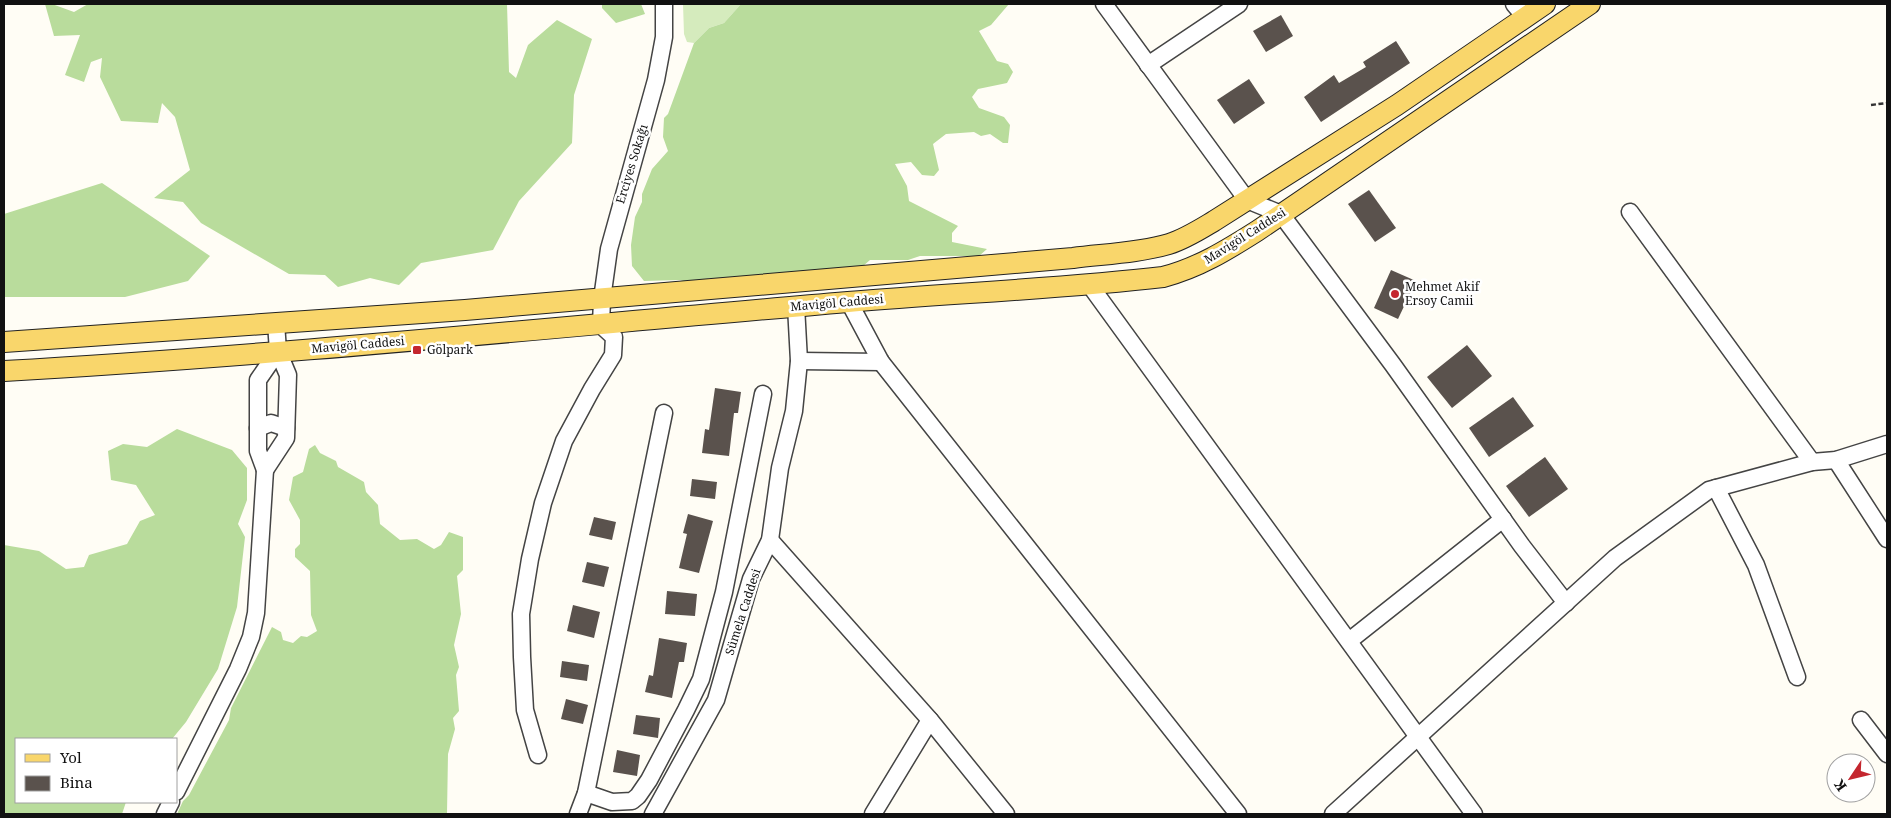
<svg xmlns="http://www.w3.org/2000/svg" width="1891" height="818" viewBox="0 0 1891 818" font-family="'Noto Serif',serif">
<rect width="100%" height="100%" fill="#fffdf5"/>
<polygon fill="#d5ebbd" points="683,4 741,4 724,23 709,28 694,43 687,42 684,34"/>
<g fill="#b9dc9c">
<polygon points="45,4 52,4 74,12 88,4 507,4 509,72 516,78 528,45 557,20 592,39 574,95 572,143 519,201 493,250 421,263 399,285 370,278 338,287 325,275 289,274 201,223 183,202 154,198 190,170 175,117 162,103 158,123 121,121 100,77 102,58 91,62 84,82 65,75 80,35 54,36"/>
<polygon points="602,4 641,4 645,14 616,23 602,8"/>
<polygon points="741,4 1009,4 991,25 979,31 997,61 1008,64 1013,72 1007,83 978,89 972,97 979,108 1004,117 1010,125 1008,143 1003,143 990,134 981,136 974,132 946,134 933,144 939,170 934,176 922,175 911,162 895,164 907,186 909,201 958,226 952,233 952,242 987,249 979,256 920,256 908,260 870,260 863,266 766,279 710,278 695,284 680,280 644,281 632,266 631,245 635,217 642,202 642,194 652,169 668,151 663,137 664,118 668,114 694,43 709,28 724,23"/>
<polygon points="102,183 210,256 188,281 125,297 4,297 4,214"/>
<polygon points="177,429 232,450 247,468 247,500 238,524 245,537 237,607 218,669 186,722 172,739 16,739 16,802 126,802 122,814 4,814 4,545 39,551 66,569 84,567 89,555 127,544 140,521 155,515 136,485 111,480 108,451 123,444 147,447"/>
<polygon points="315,445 320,453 336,461 338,467 364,482 366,492 378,505 380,524 400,540 417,539 434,549 441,545 449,532 463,537 463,570 457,576 461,614 454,645 459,667 456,675 459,711 453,718 455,729 448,754 447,814 177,814 183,801 189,795 229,720 231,708 272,627 281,632 283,640 293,643 301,636 307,637 317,631 311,615 310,571 295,557 295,549 300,544 300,520 289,500 293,477 303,472 309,449"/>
</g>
<g fill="#5a524d">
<polygon points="1281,15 1293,36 1266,52 1253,31"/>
<polygon points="1396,41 1410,63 1321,122 1304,97 1334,75 1339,83 1366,67 1363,62"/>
<polygon points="1249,79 1265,103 1234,124 1217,100"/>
<polygon points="1369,190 1396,228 1375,242 1348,204"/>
<polygon points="1391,270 1416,281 1398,319 1374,308"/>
<polygon points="1467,345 1492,376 1452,408 1427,377"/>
<polygon points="715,388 741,392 738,413 734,413 729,456 702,453 705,429 709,430"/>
<polygon points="1513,397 1534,426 1489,457 1469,428"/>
<polygon points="1545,457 1568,489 1529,517 1506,486"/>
<polygon points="692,479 717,482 715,499 690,496"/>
<polygon points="688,514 713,521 699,573 679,568 687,534 683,533"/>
<polygon points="594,517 616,522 612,540 589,535"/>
<polygon points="587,562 609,567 604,587 582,582"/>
<polygon points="667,591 697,594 695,616 665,614"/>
<polygon points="573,605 600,612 594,638 567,631"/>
<polygon points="659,638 687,643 684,662 679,662 672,698 645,692 649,675 653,676"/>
<polygon points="562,661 589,665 587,681 560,677"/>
<polygon points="566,699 588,705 583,724 561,719"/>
<polygon points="636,715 660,718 658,738 633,734"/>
<polygon points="617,750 640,755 637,776 613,772"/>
</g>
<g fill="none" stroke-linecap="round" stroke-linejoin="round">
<g stroke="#444" stroke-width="19">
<g id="minor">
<polyline points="1104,4 1247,200 1281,214 1393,365 1522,546 1566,603"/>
<polyline points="1514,4 1525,17"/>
<polyline points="1148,65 1239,4"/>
<polyline points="1630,212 1812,462"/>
<polyline points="1089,284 1474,814"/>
<polyline points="849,302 881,362 1238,814"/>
<polyline points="276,323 278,351 288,375 286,438 265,470 258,451 258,380 278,351"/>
<polyline points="799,361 881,362"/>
<polyline points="258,428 271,423 286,428"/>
<polyline points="1836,460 1887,539"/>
<polyline points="1716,488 1756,565 1797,677"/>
<polyline points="770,540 930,720 1006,814"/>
<polyline points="1349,641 1503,519"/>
<polyline points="1861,720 1887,754"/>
<polyline points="538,755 525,710 522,657 521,614 530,559 543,503 564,441 592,389 613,355 614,337 601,325 602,299 609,249 656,80 664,37 664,4"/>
<polyline points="176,792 238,669 251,637 256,613 265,470"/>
<polyline points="586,793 612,802 632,801 638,796 649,780 686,710 701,679 724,592 763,394"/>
<polyline points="165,814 171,802"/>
<polyline points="578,814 586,793 664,413"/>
<polyline points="653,814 716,700 751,579 770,540 780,468 794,411 799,361 796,306"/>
<polyline points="873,814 930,720"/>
<polyline points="1333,814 1615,558 1709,490 1812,462 1836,460 1887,444"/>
</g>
</g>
<g stroke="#222" stroke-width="22">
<g id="major">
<path d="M4 342 465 310 1073 258C1104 254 1138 253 1169 244 1185 239 1199 230 1214 221L1397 105 1545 4"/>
<path d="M4 371C286 355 567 326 848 302 953 293 1059 289 1163 277 1198 268 1227 250 1257 231L1590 4"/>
</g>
</g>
<polyline stroke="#333" stroke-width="2.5" stroke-dasharray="5 2.5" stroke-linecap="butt" points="1871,105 1887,103"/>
<use href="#minor" stroke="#fff" stroke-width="16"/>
<use href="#major" stroke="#f9d66b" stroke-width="20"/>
</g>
<g fill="#c4262e" stroke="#fff" stroke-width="2">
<circle cx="1395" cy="294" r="5"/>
<rect x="412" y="345" width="10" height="10" rx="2.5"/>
</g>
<g text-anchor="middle" stroke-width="5" stroke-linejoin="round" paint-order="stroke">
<g font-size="12" fill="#111" stroke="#fff">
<text transform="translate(632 164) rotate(-73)" y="4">Erciyes Sokağı</text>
<text transform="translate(1245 236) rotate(-32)" y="4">Mavigöl Caddesi</text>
<text transform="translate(837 303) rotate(-5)" y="4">Mavigöl Caddesi</text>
<text transform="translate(358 345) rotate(-5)" y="4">Mavigöl Caddesi</text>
<text transform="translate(743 612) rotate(-72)" y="4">Sümela Caddesi</text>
</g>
<g font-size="12" fill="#111" stroke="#fff" text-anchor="start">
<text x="1405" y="291">Mehmet Akif<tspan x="1405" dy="14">Ersoy Camii</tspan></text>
<text x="427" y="354">Gölpark</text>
</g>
</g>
<rect width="1891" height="818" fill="none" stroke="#111111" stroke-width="10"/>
<rect x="15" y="738" width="162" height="65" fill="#ffffff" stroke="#a0a0a0"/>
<rect x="25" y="754" width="25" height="8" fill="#f9d66b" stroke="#a0a0a0"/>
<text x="60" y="763" font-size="15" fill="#111111">Yol</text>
<rect x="25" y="776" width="25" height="15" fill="#5a524d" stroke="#a0a0a0"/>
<text x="60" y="788" font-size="15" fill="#111111">Bina</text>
<g transform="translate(1851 778) rotate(235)"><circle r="24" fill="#ffffff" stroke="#a0a0a0"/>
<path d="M0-4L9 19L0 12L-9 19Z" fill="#c4262e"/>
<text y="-8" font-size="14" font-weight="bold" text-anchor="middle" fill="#111111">K</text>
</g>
</svg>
